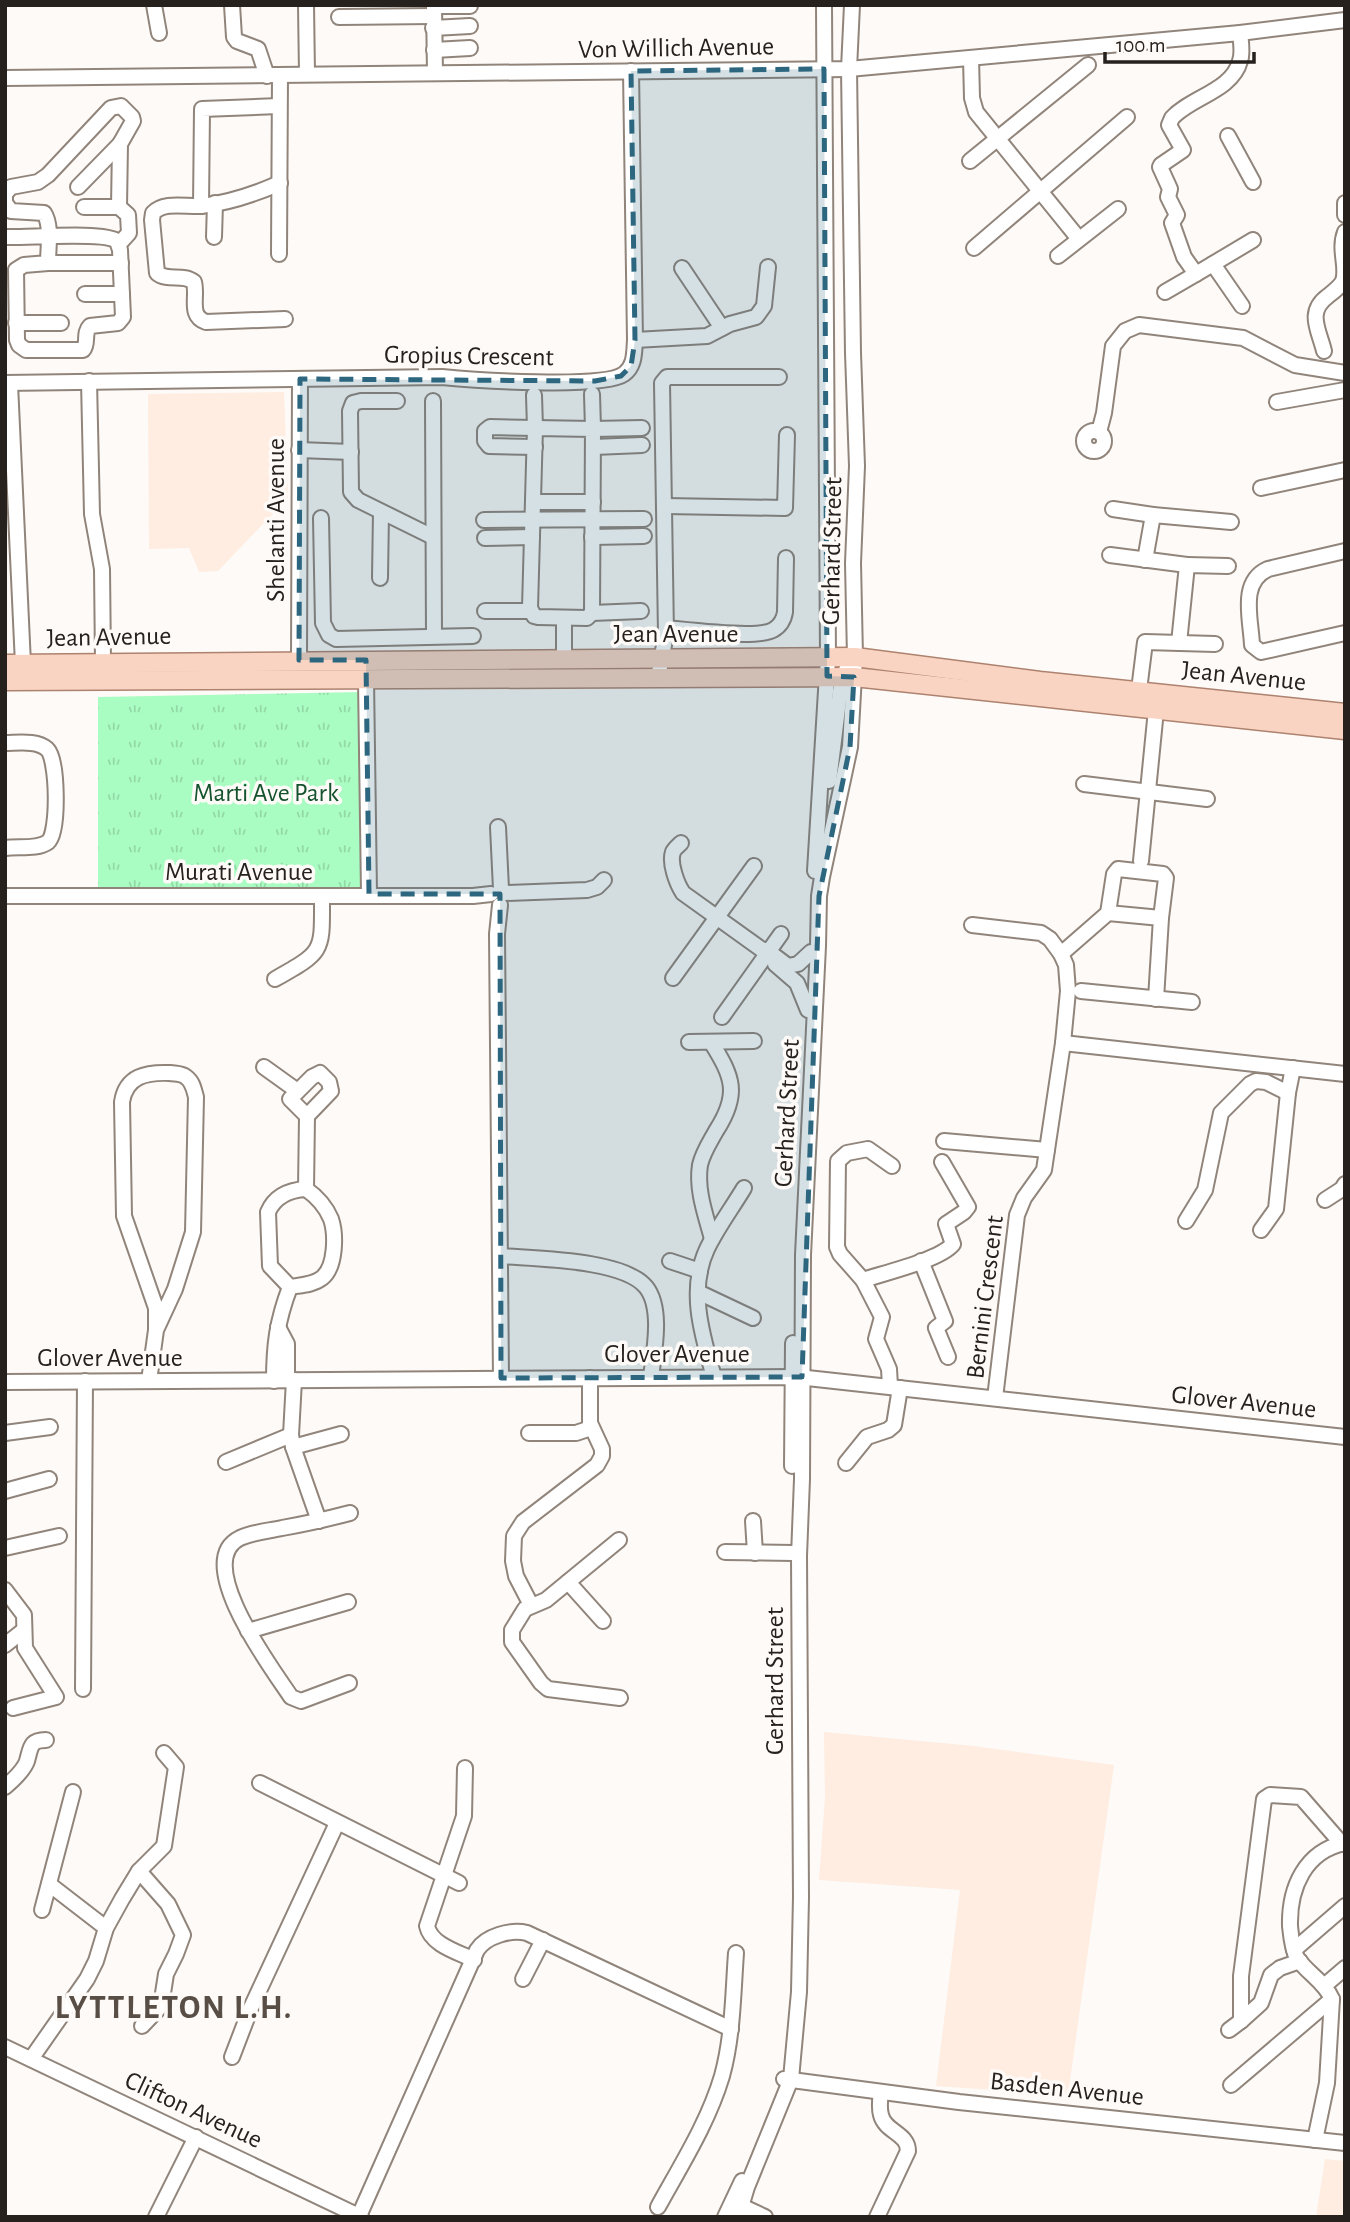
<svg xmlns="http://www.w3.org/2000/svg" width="1350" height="2222" viewBox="0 0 1350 2222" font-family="'Alegreya Sans',sans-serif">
<defs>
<pattern id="grass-tufts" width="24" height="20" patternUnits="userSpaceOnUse" patternTransform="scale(1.75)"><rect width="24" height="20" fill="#aafdc2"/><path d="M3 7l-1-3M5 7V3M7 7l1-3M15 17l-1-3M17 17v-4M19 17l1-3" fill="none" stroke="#92d9a6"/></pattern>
</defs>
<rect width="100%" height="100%" fill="#fdfaf8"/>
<g fill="#feede0">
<polygon points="284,392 288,498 218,571 199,572 189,548 149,549 148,394"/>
<polygon points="824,1732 974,1746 1114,1765 1068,2095 936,2086 960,1890 819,1880 825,1798"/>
<polygon points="1325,2159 1345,2161 1345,2217 1316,2217"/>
</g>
<polygon fill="url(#grass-tufts)" points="362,692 365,889 98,888 98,697"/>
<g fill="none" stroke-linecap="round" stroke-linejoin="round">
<g stroke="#91857b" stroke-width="18">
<g id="minor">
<polyline points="154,5 159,33"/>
<polyline points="232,5 234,37 237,41 258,49 267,76"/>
<polyline points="306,5 307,74"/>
<polyline points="434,5 435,73"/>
<polyline points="434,6 470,6"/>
<polyline points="339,17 433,16"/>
<polyline points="433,28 470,26"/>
<path d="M1240 33C1241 42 1243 53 1240 61 1232 91 1191 97 1172 118L1169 125 1183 150 1161 165 1160 167 1170 189 1168 197 1177 215 1172 223 1184 257 1196 274 1253 240"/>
<polyline points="434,50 470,48"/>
<polyline points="971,58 972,98 976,112 1079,239"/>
<polyline points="5,78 849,69 1240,33 1345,20"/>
<polyline points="1228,136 1253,182"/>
<polyline points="970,161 1088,65"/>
<path d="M280 183C255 194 229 203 201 206 186 207 164 201 153 213L152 220 157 273C168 282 183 273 194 282 198 297 188 316 206 322L285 319"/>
<polyline points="78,187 120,144"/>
<polyline points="1345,203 1345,215"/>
<polyline points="201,206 202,109 279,106"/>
<path d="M5 237C27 238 104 231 117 241L120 250 123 317 118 323 90 326C83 333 89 343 83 350H26L19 345 17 340 16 270 24 265 48 263C48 248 52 225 44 213L11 211 5 203V194L11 187 38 182 48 175 111 108 121 106 132 117 133 121 120 144 119 207H84"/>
<polyline points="214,237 215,203"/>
<polyline points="119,244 129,233 128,215 119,207"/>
<polyline points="974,248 1127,117"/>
<polyline points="279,254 280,76"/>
<polyline points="1058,256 1118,209"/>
<polyline points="48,263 121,263"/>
<polyline points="1213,264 1242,306"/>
<polyline points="682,268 722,328"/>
<polyline points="1165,292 1196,274"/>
<polyline points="85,294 122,294"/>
<polyline points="16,323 61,323"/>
<polyline points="635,340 707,336 730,324 756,317 764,306 768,267"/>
<path d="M1324 351C1319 330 1306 312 1328 296 1333 292 1340 287 1343 281 1348 267 1338 250 1345 232"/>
<polyline points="89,381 92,514 102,569 103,662"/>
<path d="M5 383 442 377C473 380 603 389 624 374 635 366 634 353 635 340L631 71"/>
<polyline points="10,384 23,664"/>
<polyline points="592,394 593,429 642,428"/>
<polyline points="534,395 535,428 490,427 485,431 485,441 489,446 535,447"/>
<polyline points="397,401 361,401 353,403 350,411 351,492 358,500 433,537"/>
<polyline points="433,401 434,636"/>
<polyline points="1277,402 1345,390"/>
<polygon points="535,428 593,429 592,613 587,618 538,617 534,616 530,608"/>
<circle cx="1094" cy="441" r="10"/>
<polyline points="1099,432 1104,413 1113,346 1125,331 1139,325 1243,338 1295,365 1345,373"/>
<polyline points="594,447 642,445"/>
<polyline points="299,450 351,452"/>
<polyline points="1261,488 1345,470"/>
<polyline points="533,502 593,502"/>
<polyline points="665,506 785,508 787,435"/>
<polyline points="1113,509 1153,515"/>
<polyline points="321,518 323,623 329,635 336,639 473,636"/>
<polyline points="484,520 644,519"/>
<polyline points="592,537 644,536"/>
<polyline points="485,538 532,537"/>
<path d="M1345 551 1268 569C1239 582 1251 619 1252 645L1261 652 1345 633"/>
<polyline points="1110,555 1187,565"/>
<polyline points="1145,560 1153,515 1231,522"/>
<polyline points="380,578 381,512"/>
<polyline points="485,611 531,611"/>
<polyline points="592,613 641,611"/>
<polyline points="564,618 564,660"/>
<path d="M666 628C687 630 757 639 773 630 780 626 784 619 785 612L786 558"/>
<polyline points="1179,643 1187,565 1228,566"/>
<polyline points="299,660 300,379"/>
<polyline points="658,678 666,634 662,383 667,377 779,377"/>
<polyline points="366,679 369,894"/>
<polyline points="1139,690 1145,642 1215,644"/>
<path d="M5 743C18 743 37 740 47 749 58 759 59 833 48 842 37 850 18 846 5 848"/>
<polyline points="829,781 841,684 846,670"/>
<polyline points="1084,784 1207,799"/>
<polyline points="498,827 501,889"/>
<path d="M681 843C679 845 674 849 673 852 669 863 677 884 683 893L761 949 768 951 788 966 798 964 811 952"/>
<polyline points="1141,861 1156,710"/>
<polyline points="815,871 828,658 824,5"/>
<polyline points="505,893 587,890 597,887 604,880"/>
<polyline points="5,896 473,896 491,894"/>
<polyline points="500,905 497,934 501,1378"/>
<polyline points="1108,913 1161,918 1156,999"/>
<polyline points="972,925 1041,933 1050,939 1061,954 1066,965 1068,991 1063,1043 1044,1170 1024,1198 1017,1215 995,1398"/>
<polyline points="1061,954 1108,913 1114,874 1118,869 1163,874 1166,878 1161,918"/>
<polyline points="775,964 797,983 808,1010"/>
<polyline points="673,978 754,866"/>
<path d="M275 979C325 951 322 952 322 896"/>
<polyline points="1081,991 1192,1002"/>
<polyline points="722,1017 781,934"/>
<polyline points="689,1042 754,1041"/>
<path d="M711 1042C733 1077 740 1094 716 1131 710 1142 703 1152 700 1165 696 1190 706 1216 712 1239"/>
<polyline points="1063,1043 1345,1074"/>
<polyline points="264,1067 296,1090"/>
<polyline points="944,1141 1047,1150"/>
<path d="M306 1189C316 1196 326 1207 331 1219 336 1234 336 1267 322 1278 313 1285 301 1285 290 1287L270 1266 268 1212C275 1196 289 1190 306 1189Z"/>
<polyline points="306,1189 307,1116 331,1091 329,1082 320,1073 312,1077 290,1099 307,1116"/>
<polyline points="1325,1200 1342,1189 1345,1184"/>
<polyline points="1186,1221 1205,1190 1221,1113 1250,1084 1256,1081 1266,1082 1288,1093"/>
<polyline points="1261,1230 1276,1209 1288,1093 1293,1068"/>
<path d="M500 1256C535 1259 623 1259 646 1287 663 1308 654 1352 651 1377"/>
<polyline points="670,1261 700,1271"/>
<polyline points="921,1261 945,1321 936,1328 948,1357"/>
<polyline points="863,1280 840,1254 837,1247 838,1161 847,1153 868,1149 892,1166"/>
<polyline points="698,1292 753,1318"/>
<polyline points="278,1327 287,1344 287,1380"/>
<path d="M714 1377C702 1335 688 1290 707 1249 717 1228 732 1208 744 1188"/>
<polyline points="294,1380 291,1435 293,1447 319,1521"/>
<path d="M149 1381 156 1330V1308L124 1216 122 1102C126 1076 146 1072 170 1073 176 1074 181 1073 186 1077 193 1082 194 1090 196 1097L193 1232 175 1289 156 1330"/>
<path d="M274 1381C274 1345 277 1321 290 1287"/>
<polyline points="5,1382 798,1377 1345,1437"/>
<path d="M890 1386 889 1369 876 1339 882 1317 863 1280C884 1273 940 1260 953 1244L946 1224 964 1212 968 1207 942 1162"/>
<polyline points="5,1433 50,1427"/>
<polyline points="529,1433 576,1433 591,1428"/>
<polyline points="293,1447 341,1434"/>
<polyline points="226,1462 291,1435"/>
<polyline points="846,1463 867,1437 888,1430 894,1425 900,1388"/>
<polyline points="792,1466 793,1343"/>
<polyline points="5,1491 49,1479"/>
<polyline points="753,1521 755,1553"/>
<polyline points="619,1540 546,1600 525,1609 512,1630 512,1642 541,1683 548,1689 620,1698"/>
<polyline points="5,1548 59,1536"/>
<polyline points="725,1552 793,1553"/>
<polyline points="568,1582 603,1621"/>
<polyline points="5,1590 24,1615 25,1648 56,1697 13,1708"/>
<polyline points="531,1605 516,1576 513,1561 514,1536 523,1522 597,1465 602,1456 602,1449 590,1423 590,1378"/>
<polyline points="248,1631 348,1602"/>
<polyline points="5,1645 24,1630"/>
<path d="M349 1683 301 1701 291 1697C274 1671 191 1562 240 1538 253 1532 268 1531 282 1528 305 1524 327 1519 350 1513"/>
<polyline points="83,1689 85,1381"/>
<path d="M465 1768 464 1816 427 1926C431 1945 458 1952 474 1960"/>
<polyline points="260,1783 459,1883"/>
<path d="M5 1787C12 1781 24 1770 27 1761 31 1747 30 1740 46 1740"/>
<polyline points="139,1871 168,1904 183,1935 176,1954 166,1974 161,2006 142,2026"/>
<polyline points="49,1884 106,1928"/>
<polyline points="42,1910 73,1792"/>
<polyline points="1294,1950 1345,1906"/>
<polyline points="1300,1961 1280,1968 1271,1975 1261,2003 1241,2021 1241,1976 1264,1799 1270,1795 1301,1797 1342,1844"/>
<polyline points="523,1979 543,1940"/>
<polyline points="1324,1986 1345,1968"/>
<polyline points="1229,2030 1241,2021"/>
<polyline points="5,2047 361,2217"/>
<polyline points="232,2057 250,2010 337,1823"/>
<polyline points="31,2059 87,1979 96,1961 106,1928 122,1899 139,1871 164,1846 176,1767 164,1753"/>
<polyline points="784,2079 959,2102 1345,2143"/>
<polyline points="1231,2085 1332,1999"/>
<path d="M1315 2140 1327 2083 1332 1999C1325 1982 1307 1973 1297 1958 1292 1949 1291 1936 1290 1926 1289 1888 1305 1851 1345 1843"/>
<polyline points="737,2204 765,2217"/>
<path d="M658 2207C681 2165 708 2123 722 2076 733 2036 733 1994 736 1953"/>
<path d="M359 2216 477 1950C486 1936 511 1929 527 1933L731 2029"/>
<polyline points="156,2217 196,2137"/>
<polyline points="725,2217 742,2181"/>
<polyline points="738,2217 747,2187 791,2079 799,1992 801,1897 799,1556 802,1479 803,1255 818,946 819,896 822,877 850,747 855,657 853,563 857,466 853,353 849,69 852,5"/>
<path d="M877 2217 908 2151C908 2133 885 2132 881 2115 879 2108 880 2099 881 2092"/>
</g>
</g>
<g stroke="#ad826e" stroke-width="21">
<g id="major">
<polyline points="5,664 855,657 1040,681 1345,713"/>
<polyline points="5,681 854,677 1345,730"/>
</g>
</g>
<use href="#minor" stroke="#fff" stroke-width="14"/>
<use href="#major" stroke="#f9d4c2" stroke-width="18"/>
</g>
<path fill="#2c667f" fill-opacity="0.2" stroke="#2c667f" stroke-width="5" stroke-dasharray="14 9" stroke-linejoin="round" d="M824 69 827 676 854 677 850 747 819 896 802 1377 501 1378 500 894H369L366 660H299L300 379 595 381 621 376 631 366 635 340 631 71Z"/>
<g text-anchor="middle" stroke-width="7" stroke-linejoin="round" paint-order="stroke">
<g font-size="26" fill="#26211d" stroke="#fdfaf8">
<text transform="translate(676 47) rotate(-1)" y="9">Von Willich Avenue</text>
<text transform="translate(469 355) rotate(1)" y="9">Gropius Crescent</text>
<text transform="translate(275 520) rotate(-90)" y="9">Shelanti Avenue</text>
<text transform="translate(831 551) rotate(-89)" y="9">Gerhard Street</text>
<text x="676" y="642">Jean Avenue</text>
<text transform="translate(109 636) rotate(-1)" y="9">Jean Avenue</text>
<text transform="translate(1244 675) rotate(6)" y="9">Jean Avenue</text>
<text x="239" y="880">Murati Avenue</text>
<text transform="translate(786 1113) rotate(-87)" y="9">Gerhard Street</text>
<text transform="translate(984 1297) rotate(-83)" y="9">Bernini Crescent</text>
<text x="677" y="1362">Glover Avenue</text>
<text x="110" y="1366">Glover Avenue</text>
<text transform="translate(1244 1401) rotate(6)" y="9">Glover Avenue</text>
<text transform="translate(774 1681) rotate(-90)" y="9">Gerhard Street</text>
<text transform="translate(1067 2088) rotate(6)" y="9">Basden Avenue</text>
<text transform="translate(194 2109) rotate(25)" y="9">Clifton Avenue</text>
</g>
<g font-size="26" fill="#14532d" stroke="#fdfaf8">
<text x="266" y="801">Marti Ave Park</text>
</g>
<g font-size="33" font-weight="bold" letter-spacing="2" fill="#594e45" stroke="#fdfaf8">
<text x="174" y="2018">LYTTLETON L.H.</text>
</g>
</g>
<rect width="1350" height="2222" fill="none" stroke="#26211d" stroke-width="14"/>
<path d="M1105 52v10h149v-10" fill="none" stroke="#26211d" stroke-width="3.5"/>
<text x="1116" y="52" font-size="21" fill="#26211d" stroke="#fdfaf8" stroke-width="5" paint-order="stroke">100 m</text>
</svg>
